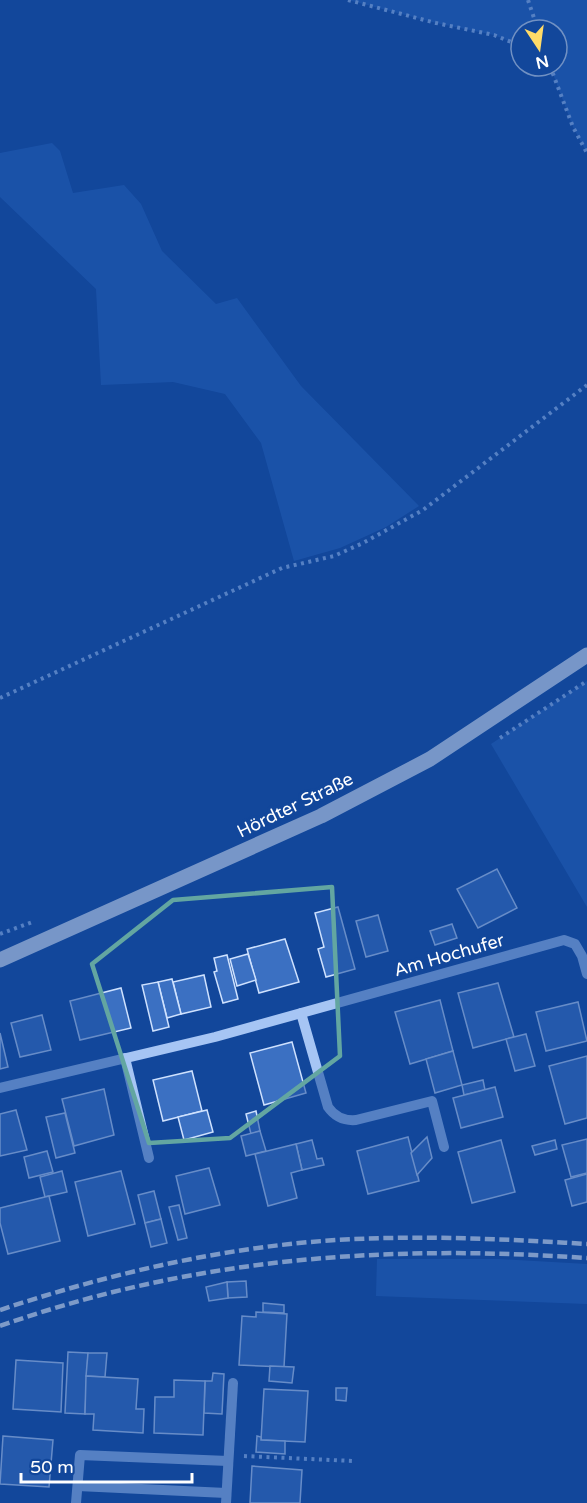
<svg xmlns="http://www.w3.org/2000/svg" width="587" height="1503" viewBox="0 0 587 1503" font-family="'Varela Round',sans-serif">
<rect width="100%" height="100%" fill="#12479b"/>
<g fill="#2560b9">
<polygon points="348,0 587,0 587,153 573,127 550,66 557,66 557,30 521,30 521,46 494,35 436,23"/>
<polygon points="52,143 60,151 73,193 124,185 141,204 162,251 216,304 237,298 301,386 419,506 386,527 340,548 294,561 261,443 225,394 173,382 101,385 96,289 0,197 0,153"/>
<polygon points="587,681 587,907 491,744"/>
<polygon points="377,1259 498,1259 587,1264 587,1304 376,1296"/>
</g>
<g fill="#3b70c2" stroke="#cee1fe" stroke-width="1.5">
<polygon points="497,869 517,908 478,928 457,889"/>
<polygon points="338,907 355,969 326,977 318,949 324,947 315,913"/>
<polygon points="378,915 388,951 366,957 356,921"/>
<polygon points="452,924 457,938 435,945 430,931"/>
<polygon points="285,939 299,982 259,993 247,949"/>
<polygon points="248,954 256,980 237,986 230,959"/>
<polygon points="227,955 238,999 223,1003 214,972 217,971 214,958"/>
<polygon points="204,975 211,1007 181,1014 173,982"/>
<polygon points="172,979 181,1014 167,1018 158,982"/>
<polygon points="158,982 169,1027 153,1031 142,985"/>
<polygon points="498,983 514,1037 473,1048 458,993"/>
<polygon points="121,988 131,1028 80,1040 70,1001"/>
<polygon points="440,1000 453,1051 410,1064 395,1012"/>
<polygon points="578,1002 587,1041 546,1051 536,1012"/>
<polygon points="42,1015 51,1050 20,1057 11,1023"/>
<polygon points="0,1033 8,1067 0,1069"/>
<polygon points="526,1034 535,1066 515,1071 506,1039"/>
<polygon points="292,1042 306,1093 264,1105 250,1053"/>
<polygon points="453,1051 462,1085 435,1093 426,1059"/>
<polygon points="587,1056 587,1118 565,1124 549,1066"/>
<polygon points="192,1071 202,1111 163,1121 153,1080"/>
<polygon points="483,1080 485,1090 464,1095 462,1085"/>
<polygon points="495,1087 503,1117 461,1128 453,1098"/>
<polygon points="104,1089 114,1135 74,1146 62,1099"/>
<polygon points="16,1110 27,1150 0,1156 0,1114"/>
<polygon points="207,1110 213,1132 184,1140 178,1117"/>
<polygon points="256,1111 260,1131 251,1134 246,1114"/>
<polygon points="65,1113 75,1153 56,1158 46,1117"/>
<polygon points="260,1131 266,1151 246,1156 241,1136"/>
<polygon points="408,1137 419,1181 368,1194 357,1151"/>
<polygon points="427,1137 432,1158 417,1175 411,1153"/>
<polygon points="587,1139 587,1173 571,1177 562,1145"/>
<polygon points="312,1140 317,1159 322,1158 324,1165 302,1170 296,1144"/>
<polygon points="501,1140 515,1192 472,1203 458,1152"/>
<polygon points="555,1140 557,1149 535,1155 532,1146"/>
<polygon points="296,1144 302,1170 291,1173 297,1198 268,1206 255,1154"/>
<polygon points="47,1151 53,1172 29,1178 24,1157"/>
<polygon points="209,1168 220,1205 185,1214 176,1176"/>
<polygon points="62,1171 67,1192 45,1197 40,1177"/>
<polygon points="121,1171 135,1224 88,1236 75,1182"/>
<polygon points="587,1174 587,1202 572,1206 565,1180"/>
<polygon points="154,1191 161,1219 145,1223 138,1195"/>
<polygon points="49,1196 60,1241 8,1254 0,1223 0,1208"/>
<polygon points="179,1205 187,1238 178,1240 169,1207"/>
<polygon points="161,1219 167,1243 151,1247 145,1223"/>
<polygon points="246,1281 247,1297 228,1298 227,1282"/>
<polygon points="227,1282 228,1298 209,1301 206,1287"/>
<polygon points="263,1303 284,1305 284,1313 263,1312"/>
<polygon points="256,1312 287,1314 284,1367 239,1365 242,1316 256,1317"/>
<polygon points="68,1352 88,1353 85,1414 65,1413"/>
<polygon points="88,1353 107,1353 105,1377 86,1376"/>
<polygon points="16,1360 63,1363 61,1412 13,1409"/>
<polygon points="270,1366 294,1367 292,1383 269,1381"/>
<polygon points="213,1373 224,1374 222,1414 204,1413 205,1381 212,1381"/>
<polygon points="86,1376 138,1379 136,1409 144,1409 143,1433 93,1430 94,1414 85,1414"/>
<polygon points="174,1380 205,1381 203,1435 154,1433 155,1397 174,1397"/>
<polygon points="336,1388 347,1388 346,1401 336,1400"/>
<polygon points="264,1389 308,1391 305,1442 261,1440"/>
<polygon points="3,1436 53,1440 49,1487 0,1484"/>
<polygon points="257,1436 261,1437 261,1440 285,1441 285,1454 256,1452"/>
<polygon points="252,1466 302,1470 300,1503 250,1503"/>
</g>
<g fill="none" stroke-linecap="round" stroke-linejoin="round">
<g stroke="#a6c5f4" stroke-width="4" stroke-dasharray="3 4.5" stroke-linecap="butt">
<polyline points="348,0 436,23 494,35 521,46"/>
<polyline points="528,0 538,30"/>
<polyline points="550,66 573,127 587,153"/>
<polyline points="0,698 282,568 334,556 363,543 423,510 587,385"/>
<polyline points="500,738 587,681"/>
<polyline points="0,934 35,921"/>
<polyline points="244,1456 353,1461"/>
</g>
<g stroke="#a6c5f4" stroke-width="10">
<path d="M301 1013 328 1107C335 1117 344 1121 356 1120L432 1101 444 1147"/>
<polyline points="125,1058 149,1158"/>
<polyline points="0,1088 215,1037 564,940 575,944 582,956 587,974"/>
<polyline points="78,1486 226,1493"/>
<polyline points="76,1503 80,1455 228,1461"/>
<polyline points="226,1503 233,1383"/>
</g>
<polyline stroke="#f2f7ff" stroke-width="15" points="0,960 321,816 430,759 587,655"/>
<g stroke="#fff" stroke-width="4.5" stroke-dasharray="10 4.5" stroke-linecap="butt">
<path d="M0 1310C108 1274 223 1247 337 1240 421 1235 504 1239 587 1244"/>
<path d="M0 1326C192 1258 385 1244 587 1258"/>
</g>
</g>
<path d="M0 0H587V1503H0ZM332 887 340 1056 230 1138 149 1143 92 964 173 900Z" fill="#12479b" fill-opacity=".55" fill-rule="evenodd"/>
<path fill="none" stroke="#63a6a1" stroke-width="4.5" stroke-linejoin="round" d="M332 887 340 1056 230 1138 149 1143 92 964 173 900Z"/>
<g text-anchor="middle" stroke-width="6" stroke-linejoin="round" paint-order="stroke">
<g font-size="18" fill="#fff" stroke="#12479b">
<text transform="translate(295 805) rotate(-26)" y="6">Hördter Straße</text>
<text transform="translate(449 955) rotate(-16)" y="6">Am Hochufer</text>
</g>
</g>
<g transform="translate(539 48) rotate(167)"><circle r="28" fill="#12479b" stroke="#7191c3" stroke-width="1.5"/>
<path d="M0-4.5L10 22L0 15L-10 22Z" fill="#ffdb68"/>
<text y="-9" font-size="16" font-weight="bold" text-anchor="middle" fill="#ffffff">N</text>
</g>
<path d="M21 1473v9h171v-9" fill="none" stroke="#ffffff" stroke-width="3"/>
<text x="30" y="1473" font-size="18" fill="#ffffff" stroke="#12479b" stroke-width="4.5" paint-order="stroke">50 m</text>
</svg>
